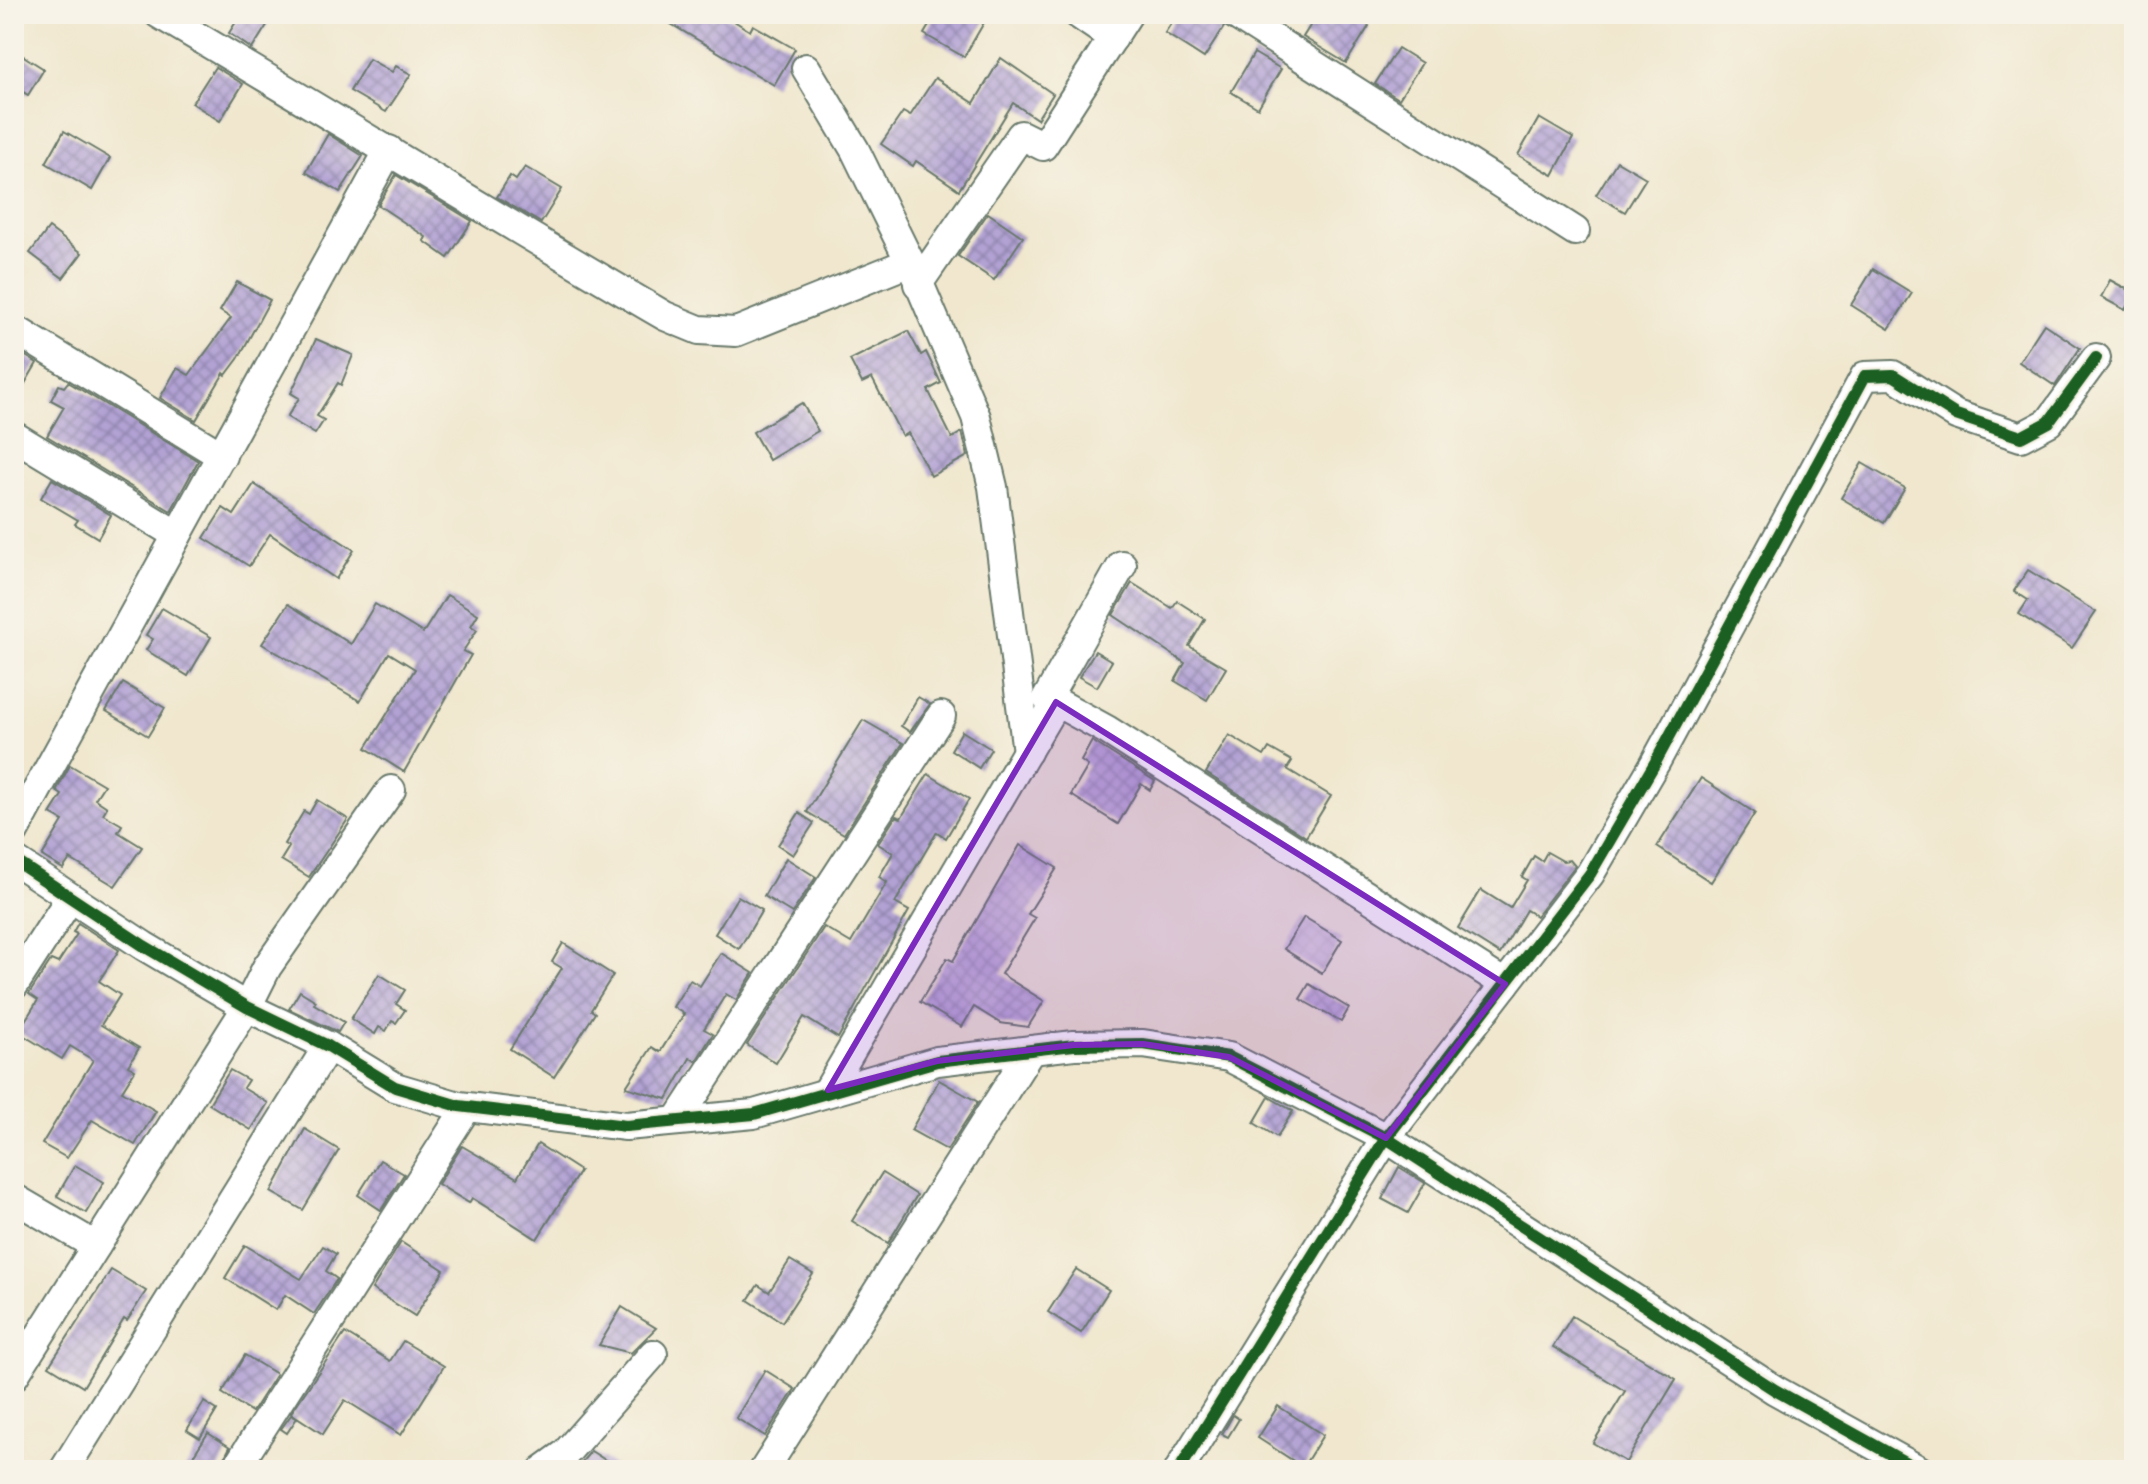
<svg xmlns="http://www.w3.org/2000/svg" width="2148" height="1484" viewBox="0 0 2148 1484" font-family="'Libre Bodoni',serif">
<defs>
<pattern id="building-cross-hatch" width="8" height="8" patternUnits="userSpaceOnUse" patternTransform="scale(2)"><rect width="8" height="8" fill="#b2a2d4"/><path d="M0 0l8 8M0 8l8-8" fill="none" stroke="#9085ad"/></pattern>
</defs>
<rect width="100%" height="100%" fill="#f7f3e8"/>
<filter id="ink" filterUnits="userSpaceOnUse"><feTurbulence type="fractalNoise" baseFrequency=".0125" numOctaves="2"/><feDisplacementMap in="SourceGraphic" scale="16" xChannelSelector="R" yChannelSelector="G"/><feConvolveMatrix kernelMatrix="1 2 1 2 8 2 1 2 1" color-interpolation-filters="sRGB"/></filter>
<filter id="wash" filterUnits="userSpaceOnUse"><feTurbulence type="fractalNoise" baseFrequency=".006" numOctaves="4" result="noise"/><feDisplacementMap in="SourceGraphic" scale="32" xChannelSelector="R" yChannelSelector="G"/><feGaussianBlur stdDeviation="1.8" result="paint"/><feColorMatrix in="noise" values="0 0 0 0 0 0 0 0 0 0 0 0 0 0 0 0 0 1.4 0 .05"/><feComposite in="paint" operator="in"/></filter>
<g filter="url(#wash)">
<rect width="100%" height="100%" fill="#f0e7ce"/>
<g id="blocks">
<g fill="url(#building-cross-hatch)">
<polygon points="241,14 274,14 252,49 229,33"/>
<polygon points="654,14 723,14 750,31 753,25 795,49 774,85"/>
<polygon points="936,14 989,14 964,57 924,34"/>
<polygon points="1177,14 1217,14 1224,27 1204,58 1165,33"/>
<polygon points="1327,14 1350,14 1369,26 1346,63 1303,37 1315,18 1322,22"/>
<polygon points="1398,48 1422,63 1399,99 1375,84"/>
<polygon points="14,50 44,69 28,95 14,86"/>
<polygon points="1254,53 1281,69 1258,108 1231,92"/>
<polygon points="1001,58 1053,94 1037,119 1013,103 959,190 916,161 913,166 881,144 903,112 910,116 935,78 974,103"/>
<polygon points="369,59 392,72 396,66 411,74 386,112 350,91"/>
<polygon points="215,67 243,84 220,121 192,103"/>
<polygon points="1539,118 1573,138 1553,175 1518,155"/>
<polygon points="64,131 110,158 92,190 46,163"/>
<polygon points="328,134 363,156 340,192 306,172"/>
<polygon points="1617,161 1646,178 1625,212 1596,195"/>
<polygon points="525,167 562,189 541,223 497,197 510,176 516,180"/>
<polygon points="396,175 472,221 448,258 424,241 426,237 378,205"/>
<polygon points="988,213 1023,237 994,280 958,256"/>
<polygon points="49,228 82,253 63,278 30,253"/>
<polygon points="1873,269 1912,293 1889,329 1851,305"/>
<polygon points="2110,280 2134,293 2125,310 2101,297"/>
<polygon points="237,282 270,300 238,359 226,375 224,373 196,420 160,398 177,368 189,375 231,318 220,311"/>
<polygon points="2044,324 2080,348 2055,386 2019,362"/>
<polygon points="908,331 921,355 926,352 941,383 928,390 952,438 962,432 968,456 931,476 908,433 902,436 872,378 862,383 850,360"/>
<polygon points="316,339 353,355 341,385 338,383 317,416 324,420 315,434 287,417 299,398 291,393"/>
<polygon points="14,349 37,363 14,402"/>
<polygon points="68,382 198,461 171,511 47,436 64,407 51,400 59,385 64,387"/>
<polygon points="802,403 818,431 769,460 753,432"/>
<polygon points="1862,463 1905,488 1884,523 1841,498"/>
<polygon points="52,479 111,515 98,538 75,524 78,520 41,498"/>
<polygon points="254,484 354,550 336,579 270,534 249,566 204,538 223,508 234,515"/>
<polygon points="2028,570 2096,612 2072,648 2019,614 2028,600 2014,591"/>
<polygon points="1132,583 1172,608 1177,601 1205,619 1189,646 1226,668 1207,700 1175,681 1185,663 1113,615"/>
<polygon points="447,595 478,614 471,626 477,630 463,651 471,655 404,772 366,748 415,669 389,653 360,701 262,644 288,604 351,644 375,604 423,633"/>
<polygon points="162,608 211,637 188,676 146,650 153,639 146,635"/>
<polygon points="1095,651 1112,661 1097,687 1079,677"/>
<polygon points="123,683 165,708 148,736 106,711"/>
<polygon points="918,697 930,704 910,732 901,726"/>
<polygon points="863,720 903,743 844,834 807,812"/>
<polygon points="962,731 991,749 979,768 951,750"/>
<polygon points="1229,735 1264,756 1269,748 1292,761 1287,769 1331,796 1306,837 1206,773"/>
<polygon points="1092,741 1155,781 1150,790 1141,784 1118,824 1071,795 1088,766 1081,761"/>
<polygon points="70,765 104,785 95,799 107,807 103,814 122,825 118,832 142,847 115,886 70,859 63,869 42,856 63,821 50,814 62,795 56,791"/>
<polygon points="928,774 969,799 946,838 937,832 895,903 909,911 838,1038 804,1017 776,1063 747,1045 824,927 851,943 887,882 879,877 893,853 878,844 896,816 901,818"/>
<polygon points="1701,778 1755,813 1711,882 1657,847"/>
<polygon points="317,800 348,819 309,877 281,860 289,847 284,844 304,811 309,814"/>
<polygon points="799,813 814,823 793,855 778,845"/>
<polygon points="1020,845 1057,868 1028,914 1035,918 1001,974 1044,1001 1028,1027 1000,1023 974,1007 962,1027 920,1002 947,958 953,961"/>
<polygon points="1547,852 1563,861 1570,860 1575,866 1536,916 1526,910 1500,954 1458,928 1481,890 1510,908 1527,880 1522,877 1534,856 1542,861"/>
<polygon points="786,858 816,877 792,913 764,896"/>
<polygon points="738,896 762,910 739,949 715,934"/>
<polygon points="1304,917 1342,940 1322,973 1284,949"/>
<polygon points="78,923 119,950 99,981 120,995 101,1025 139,1048 128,1066 135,1070 122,1091 156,1111 135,1145 92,1120 67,1158 42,1144 93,1060 70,1046 62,1059 18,1032 38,1000 29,994 51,960 58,963 77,934 73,932"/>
<polygon points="563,943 613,975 591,1010 595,1013 554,1077 510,1049 562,968 552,962"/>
<polygon points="721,953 753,973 736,1000 726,994 704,1029 713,1034 696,1061 690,1058 667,1099 626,1087 652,1047 660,1052 684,1014 673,1007 690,980 700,986"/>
<polygon points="379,974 405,990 396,1004 405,1010 396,1023 392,1021 386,1031 379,1027 375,1034 351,1019"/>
<polygon points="1309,984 1349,1008 1341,1022 1300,999"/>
<polygon points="300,991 316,1001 314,1004 344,1022 338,1032 289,1009"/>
<polygon points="230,1070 248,1080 243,1088 268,1103 251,1130 209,1104"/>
<polygon points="939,1080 978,1102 947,1150 911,1130"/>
<polygon points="1269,1097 1293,1111 1277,1137 1254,1123"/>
<polygon points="305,1129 339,1150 303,1210 271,1192"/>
<polygon points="538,1144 580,1171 537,1239 472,1198 469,1203 438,1184 462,1146 517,1178"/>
<polygon points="380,1160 404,1174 381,1210 358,1195"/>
<polygon points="75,1165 104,1182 86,1213 57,1196"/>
<polygon points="1399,1167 1425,1183 1408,1213 1382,1199"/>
<polygon points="882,1173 917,1195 888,1243 852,1221"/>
<polygon points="401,1242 444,1270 415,1316 372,1289"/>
<polygon points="245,1245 301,1279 323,1246 336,1254 326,1271 337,1279 314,1314 285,1295 276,1310 225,1278"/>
<polygon points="790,1260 813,1274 782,1322 748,1300 758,1285 769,1292"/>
<polygon points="1076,1269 1109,1290 1081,1333 1048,1312"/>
<polygon points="111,1270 146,1291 127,1321 124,1319 83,1387 49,1366"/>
<polygon points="622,1307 656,1328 631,1353 599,1345"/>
<polygon points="1572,1316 1676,1379 1626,1462 1593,1443 1625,1391 1553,1347"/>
<polygon points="345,1333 390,1361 403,1341 444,1366 401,1435 345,1400 323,1434 291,1413"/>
<polygon points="245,1355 276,1374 252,1412 222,1393"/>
<polygon points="765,1370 795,1389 765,1436 736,1418"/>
<polygon points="204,1402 217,1410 200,1438 187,1430"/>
<polygon points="1278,1406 1323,1435 1303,1467 1258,1438"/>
<polygon points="291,1415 297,1418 287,1433 281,1429"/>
<polygon points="1233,1415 1239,1419 1228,1437 1222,1434"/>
<polygon points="208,1433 230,1447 218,1470 184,1470"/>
<polygon points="591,1451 621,1470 575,1470"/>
</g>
</g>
</g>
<g filter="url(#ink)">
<use href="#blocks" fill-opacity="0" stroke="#68786a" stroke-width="2"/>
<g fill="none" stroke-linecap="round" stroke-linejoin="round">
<g stroke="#68786a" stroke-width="32">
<g id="minor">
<path d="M159 14C329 114 495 217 665 316L699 330 736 332 910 262 976 417 993 487 1027 752"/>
<polyline points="1078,14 1113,38"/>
<polyline points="1234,14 1575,231"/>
<polyline points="806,68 855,150 910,262"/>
<polyline points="918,284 1021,135 1043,146 1128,14"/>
<polyline points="14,329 222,456"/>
<polyline points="14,436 177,535"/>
<polyline points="1056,702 1047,698 1122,565"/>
<polyline points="14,832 389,150"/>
<polyline points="14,860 144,946 247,1007 328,1046 395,1087 459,1106 626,1126 754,1114 937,1061 1074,1045 1143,1044 1229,1057 1386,1138 1775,1390 1919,1470"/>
<polyline points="14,985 70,898"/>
<polyline points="828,1090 1056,702 1107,730 1505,984"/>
<polyline points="677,1121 941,716"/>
<polyline points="14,1198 96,1246"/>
<polyline points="14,1376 247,1007 267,967 391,790"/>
<polyline points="64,1470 328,1046"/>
<polyline points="235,1470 467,1107"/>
<polyline points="543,1470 565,1454 653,1354"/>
<polyline points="764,1470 1031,1050"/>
<polyline points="1179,1470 1386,1138 1590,874 1655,763 1865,376 1893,375 1956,415 2021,437 2049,422 2096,358"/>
</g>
</g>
<use href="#minor" stroke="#fff" stroke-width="28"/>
<g stroke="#f7f3e8" stroke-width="17">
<g id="cycleway">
<polyline points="14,860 144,946 247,1007 328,1046 395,1087 459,1106 626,1126 754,1114 937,1061 1074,1045 1143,1044 1229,1057 1386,1138 1775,1390 1919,1470"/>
<polyline points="1179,1470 1386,1138 1590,874 1655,763 1865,376 1893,375 1956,415 2021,437 2049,422 2096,358"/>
</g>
</g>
<use href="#cycleway" stroke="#1b5e20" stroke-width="12"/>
</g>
</g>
<path fill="#7b2cbf" fill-opacity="0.2" stroke="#7b2cbf" stroke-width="6" stroke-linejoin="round" d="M1056 702 1505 984 1386 1138 1229 1057 1143 1044 1074 1045 937 1061 828 1090Z"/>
<rect width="2148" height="1484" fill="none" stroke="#f7f3e8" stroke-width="48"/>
</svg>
